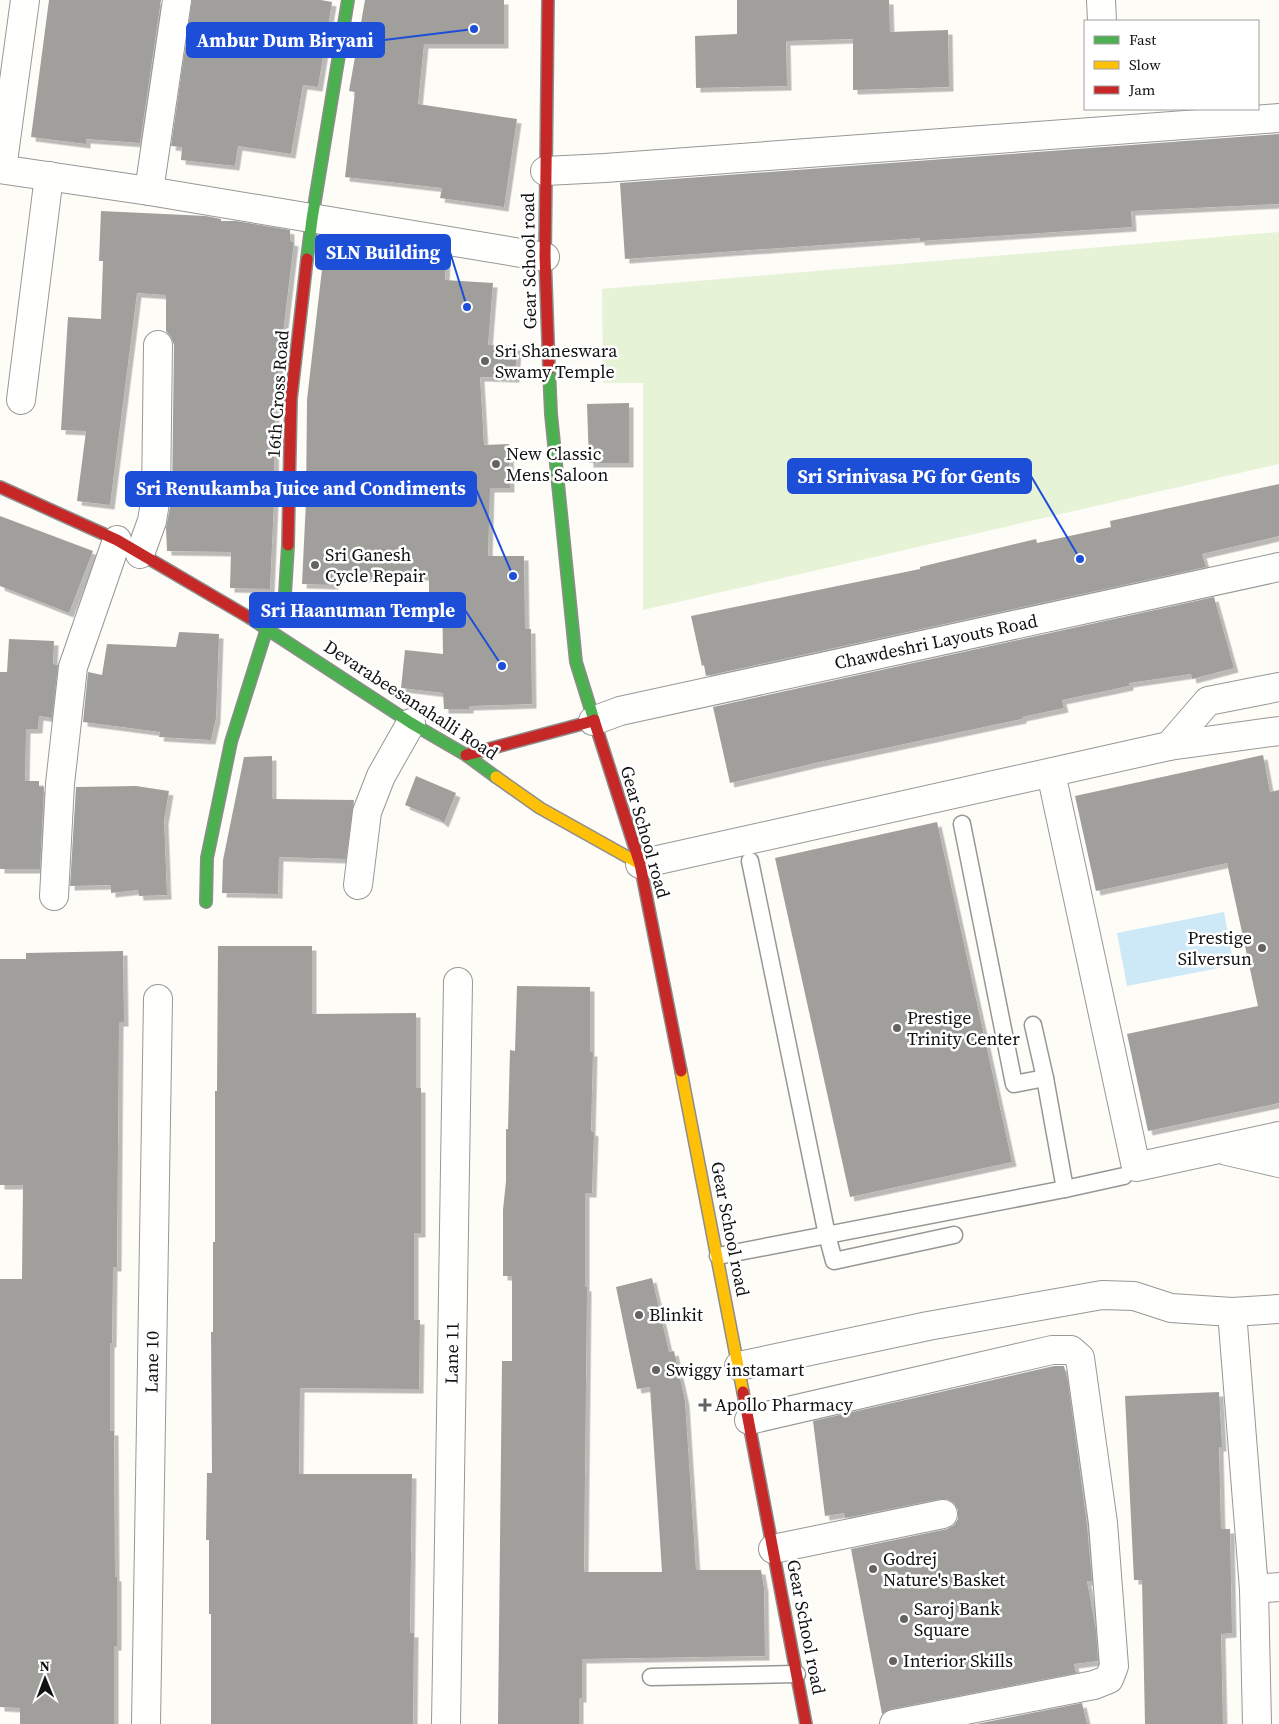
<svg xmlns="http://www.w3.org/2000/svg" width="1279" height="1724" viewBox="0 0 1279 1724" font-family="'Source Serif 4',serif">
<defs>
<filter id="shadow"><feDropShadow dx="4.5" dy="4.5" stdDeviation="0" flood-color="#0004"/></filter>
</defs>
<rect width="100%" height="100%" fill="#fdfcf7"/>
<polygon fill="#e7f3d7" points="1279,232 1279,464 643,610 643,383 603,383 602,289"/>
<polygon fill="#cde8f7" points="1224,912 1234,965 1127,986 1117,933"/>
<g fill="#a19f9c" filter="url(#shadow)">
<polygon points="49,0 161,0 140,143 86,139 86,144 31,137"/>
<polygon points="192,0 321,0 332,2 318,87 303,85 291,154 238,146 235,166 181,160 182,147 171,146"/>
<polygon points="365,0 504,0 504,44 424,44 418,104 517,119 504,207 440,198 442,188 345,177 355,92 349,91"/>
<polygon points="737,0 889,0 890,32 948,30 949,87 853,90 853,39 786,41 787,86 696,88 695,36 737,34"/>
<polygon points="1279,134 1279,204 1131,211 1132,227 920,241 920,238 625,259 620,183"/>
<polygon points="101,211 206,216 221,219 221,221 236,221 290,230 290,241 294,242 275,399 274,501 270,589 230,588 231,552 167,551 166,528 172,496 174,345 171,337 166,331 166,295 137,293 110,505 77,501 86,431 61,430 68,317 101,319 103,261 99,261"/>
<polygon points="325,243 382,246 446,256 445,280 493,283 488,345 517,346 515,378 480,377 484,445 509,444 510,488 490,488 488,556 524,556 525,629 531,629 532,704 469,706 469,709 444,709 443,693 401,688 405,650 443,654 442,593 429,593 429,576 334,578 334,585 302,584 306,501 307,400"/>
<polygon points="629,403 629,463 589,463 587,404"/>
<polygon points="1279,484 1279,536 1202,554 1206,567 706,676 704,665 702,666 691,616 920,569 920,567 1036,539 1037,543 1111,527 1110,521"/>
<polygon points="0,516 93,551 69,613 0,586"/>
<polygon points="1214,597 1234,668 1192,679 1191,674 1129,683 1129,686 1062,700 1064,708 1022,717 1022,719 815,763 730,783 713,707"/>
<polygon points="179,632 219,634 216,718 211,740 159,737 160,732 83,722 88,672 102,675 107,644 176,647"/>
<polygon points="9,639 54,641 53,664 58,665 52,718 39,716 38,729 26,729 25,781 39,781 39,787 44,787 40,869 0,869 0,672 7,672"/>
<polygon points="1263,755 1270,792 1279,790 1279,1103 1148,1131 1127,1034 1258,1006 1227,863 1096,891 1075,796"/>
<polygon points="272,756 272,799 354,800 346,859 279,857 278,894 222,893 223,860 244,757"/>
<polygon points="416,776 456,793 444,823 439,819 405,805"/>
<polygon points="136,786 169,791 164,820 167,895 139,896 138,890 111,893 111,885 70,886 76,787"/>
<polygon points="937,822 1012,1162 850,1197 775,858"/>
<polygon points="218,946 312,946 312,1014 416,1013 416,1088 421,1088 421,1233 414,1233 414,1320 420,1320 419,1389 300,1388 299,1474 412,1474 410,1633 414,1633 413,1724 211,1724 211,1614 209,1614 209,1540 206,1540 207,1473 212,1473 211,1332 213,1332 213,1242 215,1242 215,1091 217,1091"/>
<polygon points="123,951 124,1022 119,1022 117,1267 113,1267 112,1343 110,1343 110,1431 114,1431 115,1577 117,1577 117,1646 114,1646 114,1724 20,1724 20,1708 0,1707 0,1279 22,1279 23,1185 0,1185 0,959 26,959 26,953"/>
<polygon points="517,986 590,987 590,1052 593,1052 591,1131 594,1132 592,1193 585,1193 585,1287 587,1287 584,1572 662,1572 650,1387 637,1389 616,1287 652,1278 669,1352 674,1351 685,1401 696,1570 761,1570 764,1588 765,1656 582,1659 582,1698 579,1698 579,1724 498,1724 502,1361 512,1361 512,1276 503,1276 503,1210 506,1181 506,1129 508,1129 510,1050 515,1051"/>
<polygon points="1054,1366 1064,1366 1068,1382 1087,1525 1092,1581 1087,1581 1096,1630 1098,1661 1074,1664 1076,1673 891,1709 882,1714 851,1549 947,1529 954,1525 958,1519 958,1510 954,1503 947,1499 940,1499 845,1518 844,1513 825,1516 813,1421"/>
<polygon points="1219,1392 1222,1447 1219,1447 1221,1529 1230,1529 1232,1633 1221,1634 1223,1724 1145,1724 1142,1580 1134,1580 1125,1396"/>
<polygon points="1082,1703 1087,1724 976,1724"/>
</g>
<g fill="none" stroke-linecap="round" stroke-linejoin="round">
<g stroke="#979795" stroke-width="19">
<g id="lane">
<polyline points="962,824 1014,1084 1045,1078"/>
<polyline points="750,861 827,1235 834,1261 954,1235"/>
<polyline points="1033,1025 1045,1078 1065,1189"/>
<polyline points="718,1256 1065,1189 1124,1176"/>
<polyline points="651,1677 797,1674"/>
</g>
</g>
<g stroke="#979795" stroke-width="30">
<g id="street">
<polyline points="1101,0 1102,21"/>
<polyline points="0,169 149,191 545,257"/>
<polyline points="2,169 25,0"/>
<polyline points="545,171 605,168 1279,118"/>
<polyline points="149,191 177,0"/>
<polyline points="21,400 49,176"/>
<polyline points="140,554 152,521 156,496 158,345"/>
<polyline points="593,721 620,711 1279,567"/>
<polyline points="1169,746 1208,701 1279,687"/>
<polyline points="1051,773 1136,1167 1279,1136"/>
<polyline points="640,864 1169,746 1279,731"/>
<polyline points="358,885 367,812 381,776 411,723"/>
<polyline points="54,896 60,784 73,667 117,540"/>
<polyline points="1227,1151 1279,1163"/>
<polyline points="1232,1312 1279,1309"/>
<polyline points="739,1366 928,1326 1102,1295 1134,1296 1171,1308 1232,1312 1254,1589 1257,1724"/>
<polyline points="749,1420 1052,1350 1071,1350 1080,1358 1103,1523 1114,1666 1109,1679 1094,1685 894,1724"/>
<polyline points="773,1549 943,1514"/>
<polyline points="1254,1589 1279,1587"/>
<polyline points="146,1724 158,999"/>
<polyline points="446,1724 458,982"/>
</g>
</g>
<g stroke="#8e8d8b" stroke-width="14">
<g id="fast">
<polyline points="307,259 312,219 348,0"/>
<polyline points="549,369 551,414 576,662 594,720"/>
<polyline points="250,618 411,723 466,755 496,777"/>
<polyline points="206,902 207,858 231,742 267,628 285,594 288,545"/>
</g>
</g>
<g stroke="#8e8d8b" stroke-width="14">
<g id="slow">
<polyline points="496,777 540,808 640,864"/>
<polyline points="681,1071 743,1392"/>
</g>
</g>
<g stroke="#8e8d8b" stroke-width="14">
<g id="jam">
<polyline points="548,0 545,257 549,369"/>
<polyline points="0,487 117,540 250,618"/>
<polyline points="288,545 291,399 307,259"/>
<polyline points="594,720 640,864 681,1071"/>
<polyline points="466,755 593,721"/>
<polyline points="743,1392 806,1724"/>
</g>
</g>
<use href="#lane" stroke="#fffffe" stroke-width="16"/>
<use href="#street" stroke="#fffffe" stroke-width="28"/>
<use href="#fast" stroke="#4caf50" stroke-width="11"/>
<use href="#slow" stroke="#ffc107" stroke-width="11"/>
<use href="#jam" stroke="#c62828" stroke-width="11"/>
</g>
<g fill="#646362" stroke="#fff" stroke-width="2">
<circle cx="485" cy="361" r="5"/>
<circle cx="496" cy="464" r="5"/>
<circle cx="315" cy="565" r="5"/>
<circle cx="1262" cy="948" r="5"/>
<circle cx="897" cy="1028" r="5"/>
<circle cx="639" cy="1315" r="5"/>
<circle cx="656" cy="1370" r="5"/>
<path d="M702.5 1397.5h5v5h5v5h-5v5h-5v-5h-5v-5h5z"/>
<circle cx="873" cy="1569" r="5"/>
<circle cx="904" cy="1619" r="5"/>
<circle cx="893" cy="1661" r="5"/>
</g>
<g text-anchor="middle" stroke-width="5" stroke-linejoin="round" paint-order="stroke">
<g font-size="18" fill="#111" stroke="#fff">
<text transform="translate(529 261) rotate(-91)" y="6">Gear School road</text>
<text transform="translate(278 394) rotate(-86)" y="6">16th Cross Road</text>
<text transform="translate(936 642) rotate(-12)" y="6">Chawdeshri Layouts Road</text>
<text transform="translate(411 700) rotate(33)" y="6">Devarabeesanahalli Road</text>
<text transform="translate(645 832) rotate(74)" y="6">Gear School road</text>
<text transform="translate(730 1229) rotate(79)" y="6">Gear School road</text>
<text transform="translate(452 1353) rotate(-89)" y="6">Lane 11</text>
<text transform="translate(152 1362) rotate(-89)" y="6">Lane 10</text>
<text transform="translate(806 1627) rotate(79)" y="6">Gear School road</text>
</g>
<g font-size="18" fill="#111" stroke="#fff" text-anchor="start">
<text x="495" y="357">Sri Shaneswara<tspan x="495" dy="21">Swamy Temple</tspan></text>
<text x="506" y="460">New Classic<tspan x="506" dy="21">Mens Saloon</tspan></text>
<text x="325" y="561">Sri Ganesh<tspan x="325" dy="21">Cycle Repair</tspan></text>
<text x="1252" y="944" text-anchor="end">Prestige<tspan x="1252" dy="21">Silversun</tspan></text>
<text x="907" y="1024">Prestige<tspan x="907" dy="21">Trinity Center</tspan></text>
<text x="649" y="1321">Blinkit</text>
<text x="666" y="1376">Swiggy instamart</text>
<text x="715" y="1411">Apollo Pharmacy</text>
<text x="883" y="1565">Godrej<tspan x="883" dy="21">Nature's Basket</tspan></text>
<text x="914" y="1615">Saroj Bank<tspan x="914" dy="21">Square</tspan></text>
<text x="903" y="1667">Interior Skills</text>
</g>
</g>
<path fill="none" stroke="#1d4ed8" stroke-width="2" d="M474 29L384 40M467 307L450 252M1080 559L1031 476M513 576L476 489M502 666L465 610"/>
<g fill="#1d4ed8" stroke="#fff" stroke-width="2">
<circle cx="474" cy="29" r="5"/>
<circle cx="467" cy="307" r="5"/>
<circle cx="1080" cy="559" r="5"/>
<circle cx="513" cy="576" r="5"/>
<circle cx="502" cy="666" r="5"/>
</g>
<g fill="#1d4ed8" stroke="#1d4ed8" stroke-width="2">
<rect x="187" y="23" width="197" height="34" rx="5"/>
<rect x="316" y="235" width="134" height="34" rx="5"/>
<rect x="788" y="459" width="243" height="34" rx="5"/>
<rect x="126" y="472" width="350" height="34" rx="5"/>
<rect x="250" y="593" width="215" height="34" rx="5"/>
</g>
<g font-size="19" text-anchor="middle" font-weight="bold" fill="#fff">
<text x="285" y="47">Ambur Dum Biryani</text>
<text x="383" y="259">SLN Building</text>
<text x="909" y="483">Sri Srinivasa PG for Gents</text>
<text x="301" y="495">Sri Renukamba Juice and Condiments</text>
<text x="358" y="617">Sri Haanuman Temple</text>
</g>
<rect x="1084" y="20" width="175" height="90" fill="#ffffff" stroke="#a0a0a0"/>
<rect x="1094" y="36" width="25" height="8" fill="#4caf50" stroke="#a0a0a0"/>
<text x="1129" y="45" font-size="15" fill="#111111">Fast</text>
<rect x="1094" y="61" width="25" height="8" fill="#ffc107" stroke="#a0a0a0"/>
<text x="1129" y="70" font-size="15" fill="#111111">Slow</text>
<rect x="1094" y="86" width="25" height="8" fill="#c62828" stroke="#a0a0a0"/>
<text x="1129" y="95" font-size="15" fill="#111111">Jam</text>
<g transform="translate(45 1679) rotate(359)" stroke="#ffffff" stroke-width="4" paint-order="stroke">
<path d="M0-4L9 19L0 12L-9 19Z" fill="#111111"/>
<text y="-8" font-size="14" font-weight="bold" text-anchor="middle" fill="#111111">N</text>
</g>
</svg>
